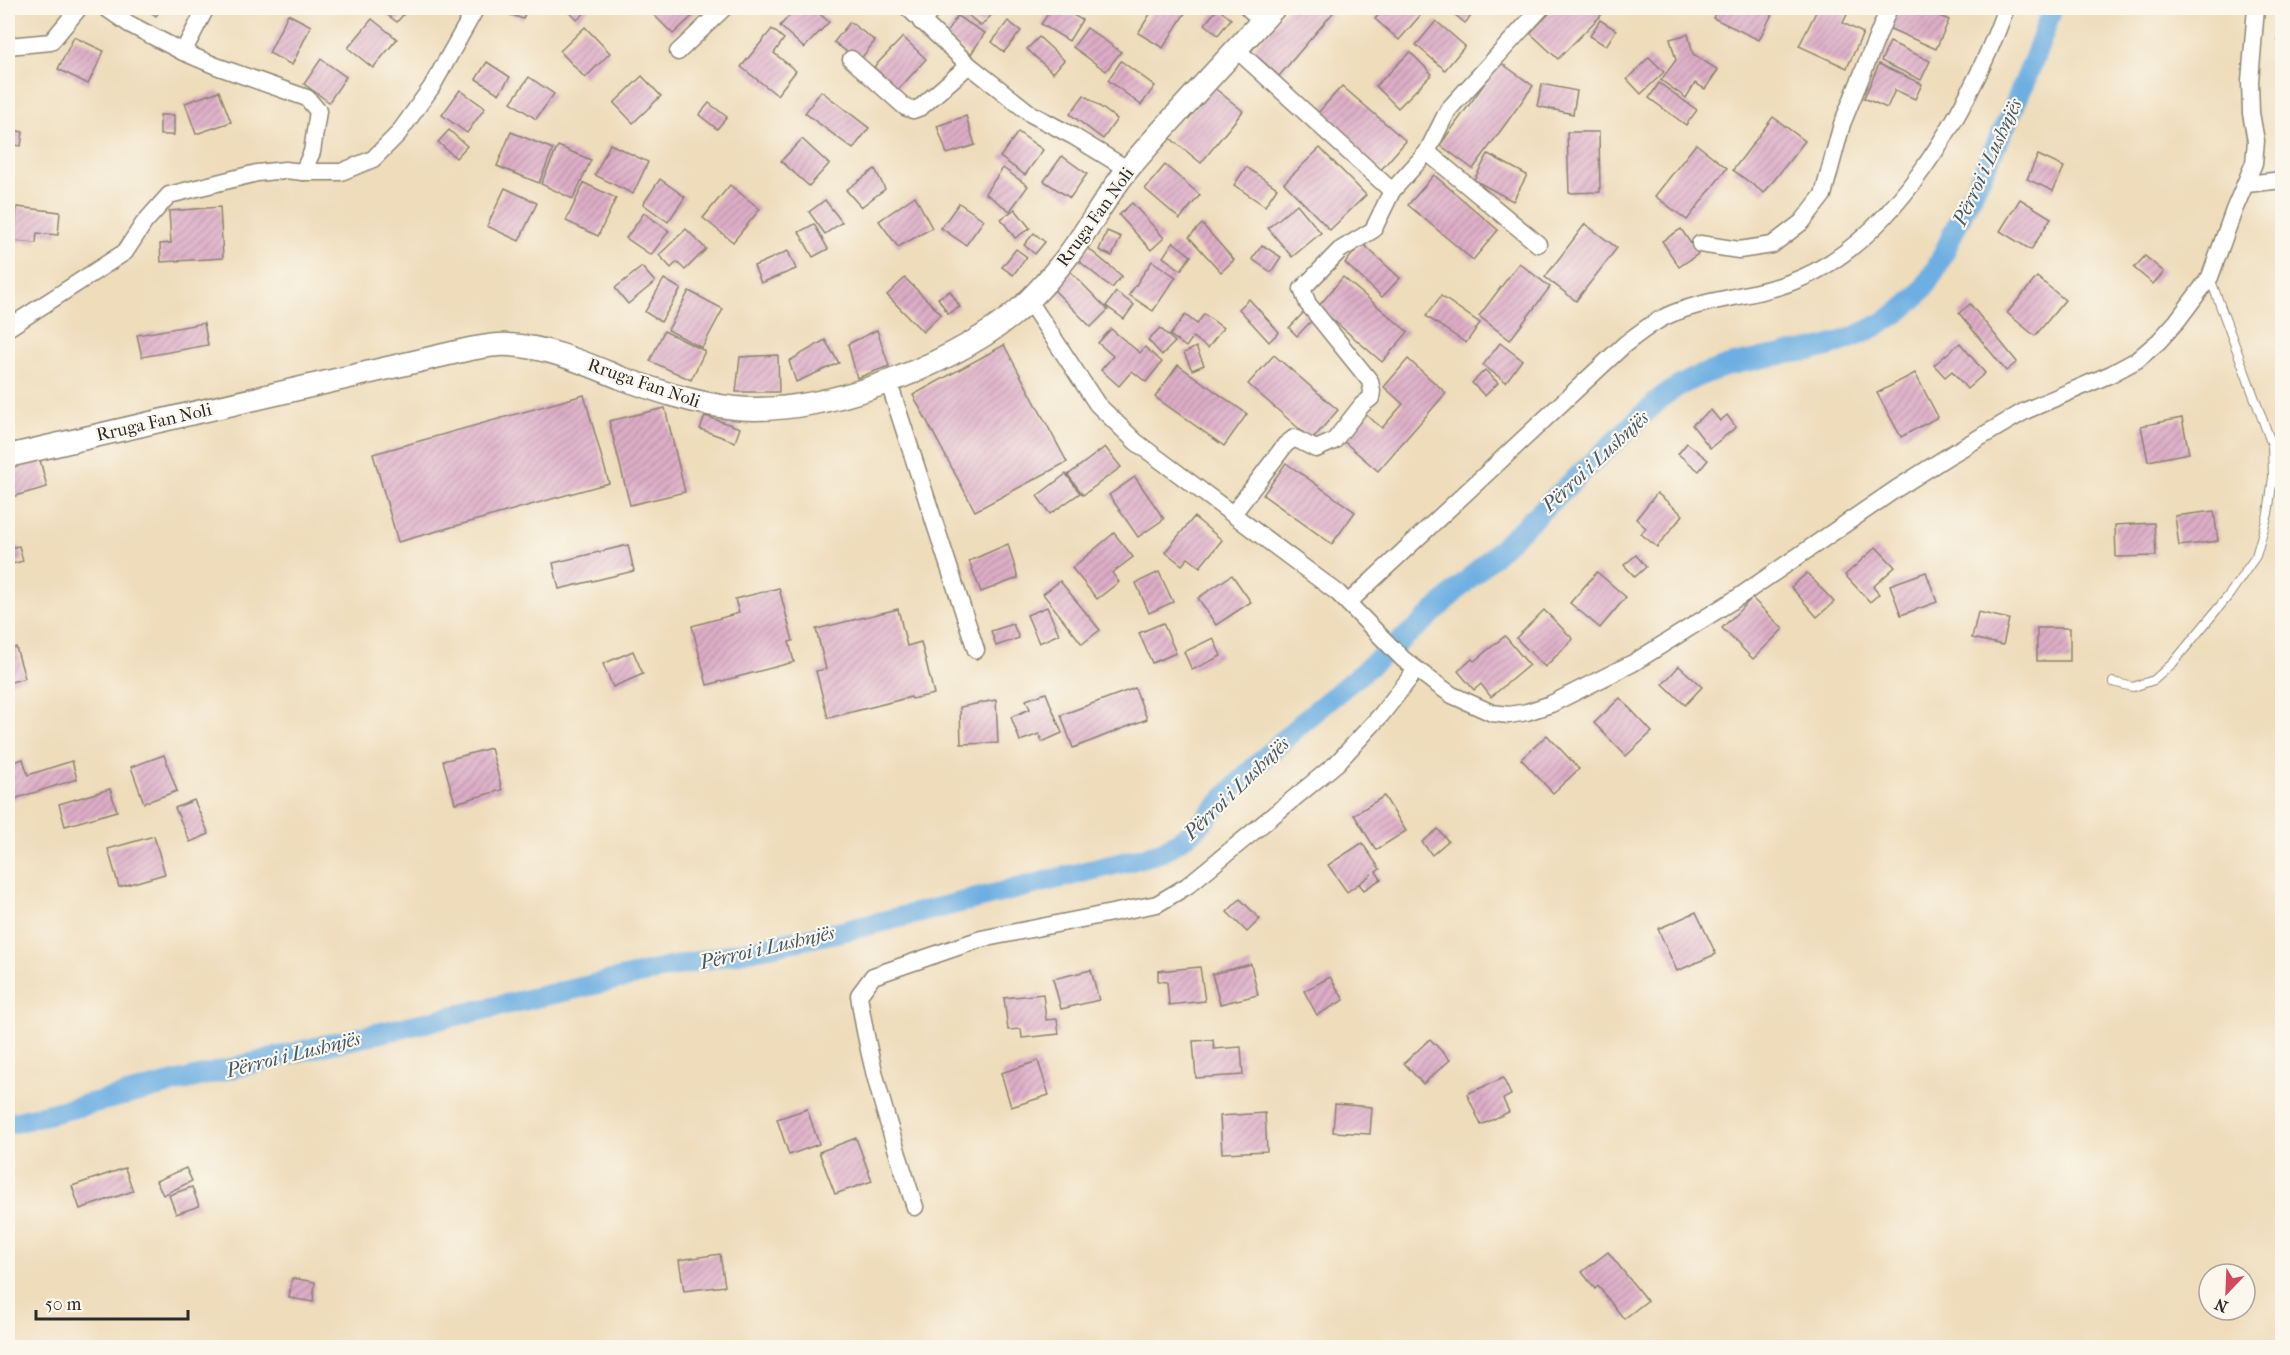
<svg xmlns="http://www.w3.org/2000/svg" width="2290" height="1355" viewBox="0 0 2290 1355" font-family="'IM FELL French Canon',serif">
<defs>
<pattern id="building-hatch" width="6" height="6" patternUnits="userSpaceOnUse" patternTransform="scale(1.5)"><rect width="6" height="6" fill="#deaec8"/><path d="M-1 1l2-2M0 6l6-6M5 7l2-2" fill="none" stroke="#b48ea3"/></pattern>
</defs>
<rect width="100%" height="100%" fill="#fbf7ec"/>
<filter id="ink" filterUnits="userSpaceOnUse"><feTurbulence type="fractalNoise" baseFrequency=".0167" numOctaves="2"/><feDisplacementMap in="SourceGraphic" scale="12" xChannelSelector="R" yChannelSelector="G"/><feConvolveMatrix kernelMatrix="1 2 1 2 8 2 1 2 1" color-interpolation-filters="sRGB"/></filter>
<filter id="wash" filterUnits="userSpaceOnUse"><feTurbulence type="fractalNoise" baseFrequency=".008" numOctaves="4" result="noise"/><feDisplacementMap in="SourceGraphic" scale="24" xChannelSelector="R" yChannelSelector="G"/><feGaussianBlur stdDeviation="1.35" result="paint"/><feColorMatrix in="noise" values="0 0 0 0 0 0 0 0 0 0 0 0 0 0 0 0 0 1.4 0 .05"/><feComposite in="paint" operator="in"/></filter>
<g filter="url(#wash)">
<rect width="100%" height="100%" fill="#eedcba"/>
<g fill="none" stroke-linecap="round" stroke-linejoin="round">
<path stroke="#6dafe2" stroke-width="21" d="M8 1124 330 1044 689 963 844 931 1133 860 1162 852 1195 830 1245 776 1307 718 1422 623 1663 396C1703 368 1743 361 1791 353 1805 351 1821 350 1835 344 1864 334 1896 318 1917 296 1937 274 1948 242 1961 216 1995 148 2029 81 2052 8"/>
</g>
<g id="blocks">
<g fill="url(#building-hatch)">
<polygon points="145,8 162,8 156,16"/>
<polygon points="378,8 409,8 397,22"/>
<polygon points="499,8 527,8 523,19 498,10"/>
<polygon points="566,8 590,8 577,20"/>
<polygon points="647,8 701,8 673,34"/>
<polygon points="796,8 813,8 829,22 804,48 780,26"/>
<polygon points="960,8 998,8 981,26"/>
<polygon points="1052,8 1061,8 1082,20 1069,41 1041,24"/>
<polygon points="1154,8 1176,8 1185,13 1163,48 1138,33"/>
<polygon points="1218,8 1231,19 1218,35 1205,24"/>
<polygon points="1288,8 1337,8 1279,76 1251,51"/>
<polygon points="1385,8 1420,8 1424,11 1399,40 1375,19"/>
<polygon points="1447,8 1478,8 1465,23"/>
<polygon points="1555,8 1608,8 1558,59 1530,33"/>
<polygon points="1718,8 1764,8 1773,12 1759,40 1713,18"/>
<polygon points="1818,8 1850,8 1843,23 1863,33 1847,68 1799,46"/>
<polygon points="1895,8 1921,8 1949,20 1936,49 1886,27"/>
<polygon points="2277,8 2282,8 2282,42 2278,42"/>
<polygon points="288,14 311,26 292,65 269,53"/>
<polygon points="957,16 985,33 971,54 944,37"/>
<polygon points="372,19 397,39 373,68 348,48"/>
<polygon points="1600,20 1616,30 1606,46 1590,36"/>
<polygon points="1008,21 1021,31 1004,52 992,42"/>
<polygon points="1436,21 1465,46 1445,70 1416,45"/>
<polygon points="850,22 875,41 859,61 834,42"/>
<polygon points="585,27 610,53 585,78 560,51"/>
<polygon points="1087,28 1121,52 1106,71 1073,47"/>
<polygon points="772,29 784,39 774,53 796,71 777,95 741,67"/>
<polygon points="1688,34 1693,54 1718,70 1705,89 1695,83 1686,98 1661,80 1676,60 1670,39"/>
<polygon points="74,37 104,51 88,84 58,69"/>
<polygon points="903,37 926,59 898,90 874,67"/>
<polygon points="1039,37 1064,60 1053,73 1027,49"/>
<polygon points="1890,42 1930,61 1921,80 1881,61"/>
<polygon points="1410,52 1432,74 1398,108 1376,86"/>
<polygon points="1649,57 1664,72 1641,94 1627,79"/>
<polygon points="321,59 346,77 329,102 304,84"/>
<polygon points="1121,61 1155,86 1141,105 1108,80"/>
<polygon points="487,62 510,77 499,94 476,79"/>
<polygon points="1500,62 1533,86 1473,169 1440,145"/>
<polygon points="1879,64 1922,84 1915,99 1895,90 1887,108 1864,98"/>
<polygon points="642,76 661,96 633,123 614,103"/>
<polygon points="529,77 554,94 536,119 511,102"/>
<polygon points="1659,83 1697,110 1686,125 1649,98"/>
<polygon points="1542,84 1577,91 1573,114 1537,106"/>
<polygon points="1212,86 1243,111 1201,163 1170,138"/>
<polygon points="1342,86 1406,141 1380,171 1316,115"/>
<polygon points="460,90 485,108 467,133 442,115"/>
<polygon points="219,91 231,122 196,134 185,103"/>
<polygon points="821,91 869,128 853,149 805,113"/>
<polygon points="1084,95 1117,119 1103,139 1070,114"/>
<polygon points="709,103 727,117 717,129 699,115"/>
<rect x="160" y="115" width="14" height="20"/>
<polygon points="966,116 975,145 947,154 937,126"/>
<polygon points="1773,117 1805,141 1764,193 1733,170"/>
<polygon points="8,129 23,132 21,146 8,144"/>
<polygon points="449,130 467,146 456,158 438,142"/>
<polygon points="511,132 553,149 539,183 497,166"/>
<polygon points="1018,132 1043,150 1025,175 1000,157"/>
<polygon points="1567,132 1599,132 1600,192 1569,193"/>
<polygon points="802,139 829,164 809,186 781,161"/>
<polygon points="610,144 648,162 633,194 595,175"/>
<polygon points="1696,144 1727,168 1687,220 1655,196"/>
<polygon points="558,146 591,160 573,199 541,184"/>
<polygon points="1320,148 1366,195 1330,230 1284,183"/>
<polygon points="1488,154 1527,175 1513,201 1474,180"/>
<polygon points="2038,155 2064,167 2053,191 2027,179"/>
<polygon points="1062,156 1087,174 1070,198 1044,181"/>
<polygon points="1165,165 1200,195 1180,219 1145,189"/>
<polygon points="1246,167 1277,188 1265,206 1234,185"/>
<polygon points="1003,168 1028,186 1010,211 985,193"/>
<polygon points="875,169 885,189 861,207 846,190"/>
<polygon points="1434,175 1498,230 1473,260 1408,205"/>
<polygon points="660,179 685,197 668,222 643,204"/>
<polygon points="584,183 616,198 598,236 566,221"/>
<polygon points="730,185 760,209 733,242 703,218"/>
<polygon points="505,188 537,203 519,241 487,226"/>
<polygon points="915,196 932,228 898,247 879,221"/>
<polygon points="2020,199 2051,218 2031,250 2000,231"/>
<polygon points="825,200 842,222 825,234 809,212"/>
<polygon points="959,203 984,220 966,245 941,228"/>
<polygon points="1132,203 1164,238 1151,250 1119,215"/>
<polygon points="1297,204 1321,233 1292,257 1268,228"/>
<polygon points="17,207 60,212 58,235 37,233 36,243 14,241"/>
<polygon points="220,207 223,258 161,262 160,244 171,243 169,211"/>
<polygon points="1015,209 1030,228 1015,238 1001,219"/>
<polygon points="644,213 669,231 651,255 626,238"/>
<polygon points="814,224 828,249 813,257 799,232"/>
<polygon points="1202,224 1234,260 1221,272 1189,237"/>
<polygon points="1585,224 1617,248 1576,301 1545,277"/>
<polygon points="686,229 706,249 685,270 677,262 671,268 659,255"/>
<polygon points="1681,229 1698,254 1679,267 1662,241"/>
<polygon points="1107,231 1121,237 1112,256 1099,250"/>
<polygon points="1034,233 1045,242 1035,254 1024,245"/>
<polygon points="1173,242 1191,256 1181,270 1163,257"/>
<polygon points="1362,243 1400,278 1382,297 1345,263"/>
<polygon points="1084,245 1122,276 1112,288 1074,257"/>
<polygon points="1262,245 1281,257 1271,272 1252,259"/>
<polygon points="1016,249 1027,257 1013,275 1002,267"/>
<polygon points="788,251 796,269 761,283 754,266"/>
<polygon points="2145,256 2164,272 2153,284 2134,268"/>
<polygon points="1152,261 1176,277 1153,311 1129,295"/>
<polygon points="1519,263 1550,287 1510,340 1479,316"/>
<polygon points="642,267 655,282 628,304 615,288"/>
<polygon points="1068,269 1108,310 1091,327 1050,286"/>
<polygon points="1343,277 1408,332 1382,362 1318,307"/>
<polygon points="2037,277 2065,300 2035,336 2007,313"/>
<polygon points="905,278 941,314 923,332 887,295"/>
<polygon points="664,279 681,289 661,322 645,312"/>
<polygon points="689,291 723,309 702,348 668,330"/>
<polygon points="950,291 960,307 948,314 938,298"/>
<polygon points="1116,292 1134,305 1124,319 1106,306"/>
<polygon points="1441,296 1480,323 1466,343 1426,316"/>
<polygon points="1249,299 1279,332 1269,342 1239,309"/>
<polygon points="1970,304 2017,362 2006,371 1959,313"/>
<polygon points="1305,311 1313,319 1297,336 1289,328"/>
<polygon points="1204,314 1223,328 1208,348 1193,337 1186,347 1170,335 1185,315 1197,324"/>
<polygon points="204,323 208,345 142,357 137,335"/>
<polygon points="1160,328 1175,342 1162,355 1148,340"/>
<polygon points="1111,329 1140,353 1145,347 1162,362 1146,382 1132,371 1119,386 1101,370 1113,356 1098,343"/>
<polygon points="877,330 889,366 857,378 848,344"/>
<polygon points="664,331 705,351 691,380 650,361"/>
<polygon points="825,340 839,363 796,382 789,361"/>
<polygon points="1500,343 1522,360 1506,382 1483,365"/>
<polygon points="1960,343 1985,373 1967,389 1952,371 1945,377 1934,365"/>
<polygon points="1004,345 1067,462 975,511 913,395"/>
<polygon points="1196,347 1204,365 1192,370 1184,353"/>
<polygon points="778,355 779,392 736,392 740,357"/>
<polygon points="1274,355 1338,410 1312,440 1248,384"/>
<polygon points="1408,359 1446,393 1378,471 1342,440 1365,414 1382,428 1403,404 1384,387"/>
<polygon points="1178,365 1247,414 1224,446 1155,397"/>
<polygon points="1485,370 1498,383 1485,396 1472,383"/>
<polygon points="1915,373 1938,417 1901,437 1877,393"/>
<polygon points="584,395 609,483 398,542 373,454"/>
<polygon points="665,408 685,492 630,505 609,421"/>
<polygon points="1711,410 1720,421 1727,415 1736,427 1710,448 1692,425"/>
<polygon points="705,416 740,428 735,442 700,429"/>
<polygon points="2182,418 2189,453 2148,461 2141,426"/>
<polygon points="1687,443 1708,460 1699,471 1678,454"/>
<polygon points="1105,447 1121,467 1083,495 1068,475"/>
<polygon points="38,452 47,487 8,498 8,460"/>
<polygon points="1286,463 1355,512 1332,544 1263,495"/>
<polygon points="1066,474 1080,493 1050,514 1037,496"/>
<polygon points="1135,477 1164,519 1138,537 1109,495"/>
<polygon points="1657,493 1683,515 1657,547 1641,534 1646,528 1636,519"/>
<polygon points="2214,511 2218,541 2179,546 2175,516"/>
<polygon points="1194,517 1222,540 1200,567 1188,558 1182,565 1165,552"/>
<polygon points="2154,523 2156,556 2116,557 2115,525"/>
<polygon points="1114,533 1133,557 1112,573 1119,582 1097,599 1072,568"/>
<polygon points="1008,544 1018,578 981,592 969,561"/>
<polygon points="628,545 634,571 559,589 553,563"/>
<polygon points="19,546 23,561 8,565 8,548"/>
<polygon points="1876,547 1895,567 1873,587 1879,594 1870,602 1845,575"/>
<polygon points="1636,555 1646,567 1635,577 1624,565"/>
<polygon points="1159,572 1173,602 1149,613 1136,583"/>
<polygon points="1597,572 1626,597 1600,628 1570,603"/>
<polygon points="1926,572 1937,602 1901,615 1890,585"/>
<polygon points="1807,573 1834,602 1817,617 1791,587"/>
<polygon points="1232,575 1251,602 1216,625 1198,598"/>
<polygon points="1060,581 1100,630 1082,644 1043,594"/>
<polygon points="779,588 793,641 789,642 794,662 707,685 692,626 739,613 735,599"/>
<polygon points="1752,598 1783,629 1753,659 1722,628"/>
<polygon points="1047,607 1059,634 1039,643 1027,615"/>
<polygon points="898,609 907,646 921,642 934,694 912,699 911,697 828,718 816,671 826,669 816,629"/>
<polygon points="1544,610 1573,639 1545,667 1516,638"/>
<polygon points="1978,612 2009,619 2003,645 1972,638"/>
<polygon points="1163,623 1176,653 1152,663 1139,633"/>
<polygon points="1013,624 1019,638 996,646 991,631"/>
<rect x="2037" y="628" width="33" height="33"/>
<polygon points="1505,636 1529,665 1491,697 1481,684 1474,690 1458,671 1472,659 1474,661"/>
<polygon points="1213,638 1221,656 1192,670 1184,652"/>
<polygon points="16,647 25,678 8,683 8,650"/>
<polygon points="633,651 643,674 613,687 603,664"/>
<polygon points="1679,666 1702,687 1685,705 1663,684"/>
<polygon points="1135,688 1147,719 1073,748 1061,715"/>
<polygon points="1046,693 1062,733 1042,742 1039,734 1020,741 1011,717 1030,709 1026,700"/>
<polygon points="1620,698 1652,732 1626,756 1594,723"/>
<polygon points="996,700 998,743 961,744 960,707"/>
<polygon points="1547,735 1579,769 1553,793 1521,759"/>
<polygon points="491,748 502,790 455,803 443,761"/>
<polygon points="164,755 177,791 144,803 131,767"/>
<polygon points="23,759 28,775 72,761 77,779 8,801 8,764"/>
<polygon points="110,789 117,811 65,826 59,804"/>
<polygon points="1384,796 1406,831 1376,850 1354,815"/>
<polygon points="194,800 209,834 190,842 175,808"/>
<polygon points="1438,829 1448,841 1432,855 1422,842"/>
<polygon points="154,836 165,874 119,887 108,849"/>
<polygon points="1362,843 1380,869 1376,872 1381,879 1364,890 1359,884 1372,874 1347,892 1328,865"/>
<polygon points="1240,899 1260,919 1247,932 1227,912"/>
<polygon points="1696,912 1716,954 1677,971 1658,929"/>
<polygon points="1251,964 1258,995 1220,1004 1212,974"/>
<polygon points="1200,967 1205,1001 1169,1005 1167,982 1158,981 1158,971"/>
<polygon points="1091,970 1099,1000 1061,1009 1053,979"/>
<polygon points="1330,977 1344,1000 1317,1015 1304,991"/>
<polygon points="1043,994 1046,1020 1057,1019 1059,1034 1022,1038 1021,1029 1008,1030 1004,998"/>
<polygon points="1430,1039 1450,1060 1423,1084 1404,1063"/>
<polygon points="1213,1040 1214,1049 1241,1047 1243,1075 1196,1078 1193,1041"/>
<polygon points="1038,1061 1049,1095 1011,1107 1001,1073"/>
<polygon points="1503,1078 1511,1095 1503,1099 1509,1112 1481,1125 1467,1094"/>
<polygon points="1335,1104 1372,1107 1370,1134 1333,1132"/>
<polygon points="807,1109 819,1144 789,1155 777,1119"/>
<polygon points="1265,1113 1267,1151 1222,1153 1220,1116"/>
<polygon points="856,1138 872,1181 835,1194 819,1152"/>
<polygon points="125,1168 133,1191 80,1209 72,1186"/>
<polygon points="186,1168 192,1181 163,1195 156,1181"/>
<polygon points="192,1187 199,1206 176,1214 169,1195"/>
<polygon points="1608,1252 1647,1301 1624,1319 1598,1286 1595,1289 1582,1272"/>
<polygon points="720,1254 725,1286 684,1291 679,1260"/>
<polygon points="292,1278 315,1282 313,1302 289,1298"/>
</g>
</g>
</g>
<g filter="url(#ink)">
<use href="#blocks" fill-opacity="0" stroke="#8c8472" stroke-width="1.5"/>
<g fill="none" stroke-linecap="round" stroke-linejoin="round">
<g stroke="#8c8472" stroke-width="10">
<polyline id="lane" points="2113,682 2133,687 2154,680 2173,663 2229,595 2256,556 2268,514 2273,477 2272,445 2210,278"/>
</g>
<g stroke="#8c8472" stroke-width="19">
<g id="street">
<polyline points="106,8 129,24 183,52 216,66 307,98 318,111 312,152 303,172"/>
<polyline points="908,8 969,65 1031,114 1073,136 1127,169"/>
<polyline points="1248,8 1262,21"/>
<polyline points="921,22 934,8"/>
<polyline points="8,46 51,42 79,8"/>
<polyline points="1237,50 1392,191 1427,152 1448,110 1541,8"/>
<polyline points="183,52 206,8"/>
<polyline points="678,52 724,8"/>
<polyline points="851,59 905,107 913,110 921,107 969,65"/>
<polyline points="1427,152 1538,244"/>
<polyline points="2247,184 2282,180"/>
<polyline points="1700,244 1739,250 1772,245 1802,222 1823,195 1842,124 1889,8"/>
<polyline points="1029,301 1097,404 1136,442 1338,593 1403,659 1432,681 1452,695 1492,713 1509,715 1527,712 1551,704 1633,663 1737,598 1896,489 1950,455 2025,411 2111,374 2137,360 2159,341 2177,321 2210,277 2234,210 2254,163 2256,141 2251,113 2250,81 2256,8"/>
<polyline points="8,328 125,252 144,223 169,195 257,173 285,170 303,172 341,172 373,159 398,134 431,88 476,8"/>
<polyline points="888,380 976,650"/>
<polyline points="1233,514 1285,445 1294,438 1316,449 1334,441 1362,405 1371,398 1372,391 1370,381 1308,304 1302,289 1340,250 1373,230 1392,191"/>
<path d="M1349 602 1625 344C1642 331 1658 318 1679 311 1714 298 1754 296 1789 283 1894 246 1970 106 2006 8"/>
<path d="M915 1207C892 1137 869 1068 859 995L873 976 981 939 1157 904 1187 886 1337 763 1381 715 1416 670"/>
</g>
</g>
<g stroke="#8c8472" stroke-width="25">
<path id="secondary" d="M8 456 470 349C482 347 496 344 509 345 549 347 584 363 621 378 658 391 696 404 735 408 820 416 943 369 1010 317 1028 303 1044 285 1058 268 1085 237 1103 199 1129 168 1176 113 1226 61 1274 8"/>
</g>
<use href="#lane" stroke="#fff" stroke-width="8"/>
<use href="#street" stroke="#fff" stroke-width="16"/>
<use href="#secondary" stroke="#fff" stroke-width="22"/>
</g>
</g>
<g text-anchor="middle" stroke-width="4.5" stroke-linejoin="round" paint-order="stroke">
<g font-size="18" fill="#2b2b2b" stroke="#fbf7ec">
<text transform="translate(1095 217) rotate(-54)" y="6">Rruga Fan Noli</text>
<text transform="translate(644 383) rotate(19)" y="6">Rruga Fan Noli</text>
<text transform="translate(154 422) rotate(-13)" y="6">Rruga Fan Noli</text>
</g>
<g font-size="20" font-style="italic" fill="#42596b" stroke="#fbf7ec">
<text transform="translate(1987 162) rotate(-65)" y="7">Përroi i Lushnjës</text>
<text transform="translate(1595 461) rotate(-43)" y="7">Përroi i Lushnjës</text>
<text transform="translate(1236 788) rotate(-44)" y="7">Përroi i Lushnjës</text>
<text transform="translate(767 947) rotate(-13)" y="7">Përroi i Lushnjës</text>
<text transform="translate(293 1054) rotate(-14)" y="7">Përroi i Lushnjës</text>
</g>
</g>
<rect width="2290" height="1355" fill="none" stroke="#fbf7ec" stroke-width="30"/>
<g transform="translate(2227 1292) rotate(203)"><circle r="28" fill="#fbf7ec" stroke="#a8a59f" stroke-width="1.5"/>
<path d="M0-4.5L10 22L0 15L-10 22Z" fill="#d1495b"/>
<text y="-9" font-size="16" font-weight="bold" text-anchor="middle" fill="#2b2b2b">N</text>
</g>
<path d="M36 1310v9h152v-9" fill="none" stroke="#2b2b2b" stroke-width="3"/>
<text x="45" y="1310" font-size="18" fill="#2b2b2b" stroke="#fbf7ec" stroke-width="4.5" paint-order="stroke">50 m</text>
</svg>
